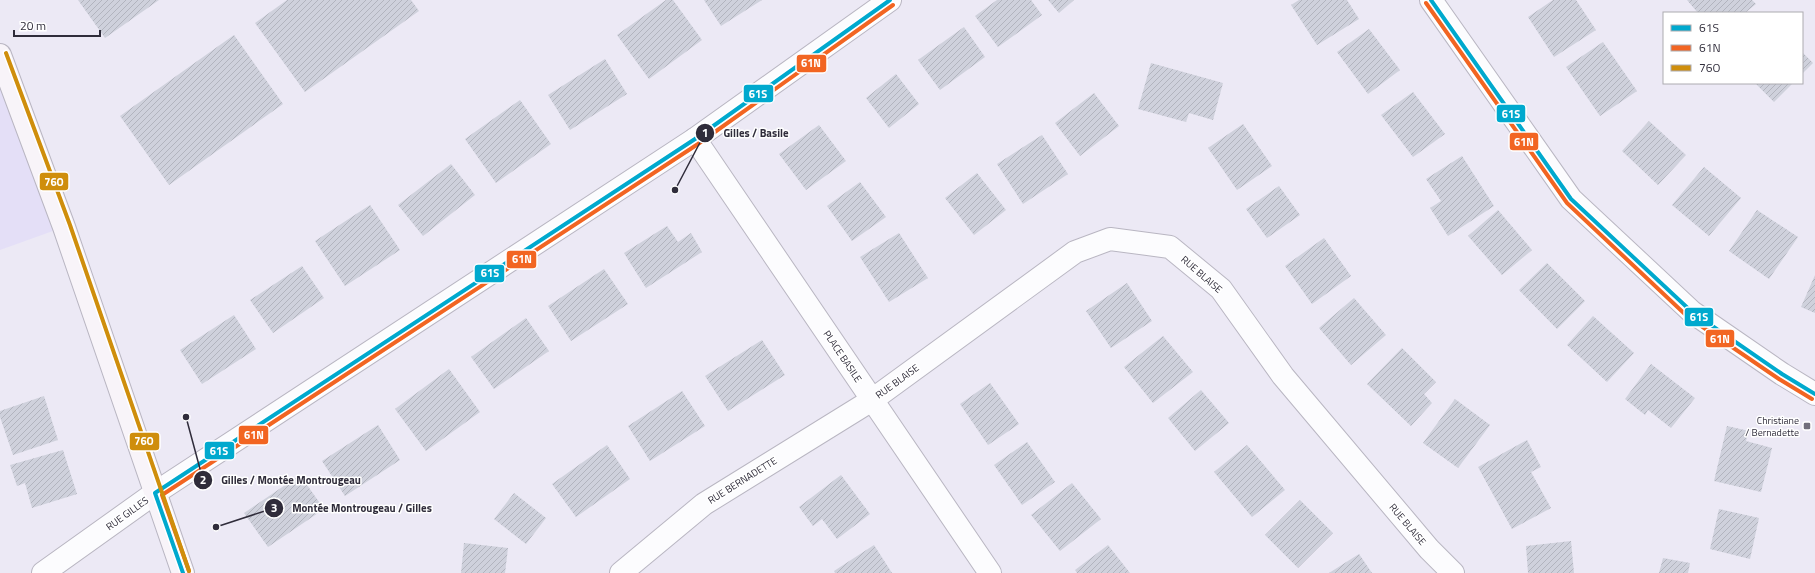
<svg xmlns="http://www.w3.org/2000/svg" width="1815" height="573" viewBox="0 0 1815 573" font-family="'Titillium Web',sans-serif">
<defs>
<pattern id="building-hatch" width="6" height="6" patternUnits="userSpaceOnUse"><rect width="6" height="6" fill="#cfd1dc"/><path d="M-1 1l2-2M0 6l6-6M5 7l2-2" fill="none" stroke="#b2b4be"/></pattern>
</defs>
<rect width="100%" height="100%" fill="#ece9f5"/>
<polygon fill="#e4dff7" points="0,55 64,227 0,250"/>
<g fill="url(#building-hatch)">
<polygon points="78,0 159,0 105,38"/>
<polygon points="287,0 411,0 419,11 305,92 255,23"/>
<polygon points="666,0 673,0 702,40 649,79 617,35"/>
<polygon points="704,0 762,0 721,26"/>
<polygon points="997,0 1031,0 1042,15 998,47 975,16"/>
<polygon points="1048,0 1074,0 1059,13"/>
<polygon points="1299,0 1347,0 1359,19 1317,45 1291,5"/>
<polygon points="1553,0 1576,0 1596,30 1554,57 1528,17"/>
<polygon points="1687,0 1752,0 1756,4 1745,13 1698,13"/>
<polygon points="964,27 985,57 940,90 918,60"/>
<polygon points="1369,29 1400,70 1368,94 1337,52"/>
<polygon points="234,35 283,104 169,185 120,116"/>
<polygon points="1603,42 1637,91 1600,116 1566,67"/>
<polygon points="1802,52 1813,63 1802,74"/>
<polygon points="605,59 627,94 570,130 548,95"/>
<polygon points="1151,63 1223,83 1213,120 1189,113 1186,122 1138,109"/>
<polygon points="896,74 919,104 889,128 866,98"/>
<polygon points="1755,83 1793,83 1774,102"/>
<polygon points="1413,92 1445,134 1413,157 1381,115"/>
<polygon points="1094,93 1119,126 1080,156 1055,123"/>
<polygon points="520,100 551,144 496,183 465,139"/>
<polygon points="1649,121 1686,155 1658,185 1622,151"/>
<polygon points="1243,124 1272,166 1237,190 1208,148"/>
<polygon points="819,125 846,161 806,190 779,154"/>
<polygon points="1042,135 1068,174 1023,204 997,164"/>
<polygon points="1462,156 1494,206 1448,236 1430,208 1441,201 1426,179"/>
<polygon points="451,164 475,195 423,236 398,205"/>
<polygon points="1704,167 1741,198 1709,236 1672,205"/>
<polygon points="977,173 1006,210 974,235 945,198"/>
<polygon points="860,182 886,217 852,241 827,206"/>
<polygon points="1279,186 1300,215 1267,238 1246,209"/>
<polygon points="370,205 400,250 345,286 315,241"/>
<polygon points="1498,210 1532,250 1502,275 1468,236"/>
<polygon points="1757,210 1798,237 1769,279 1729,251"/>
<polygon points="667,226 678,242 691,233 702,252 646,288 624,253"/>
<polygon points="899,233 928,278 889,302 860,257"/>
<polygon points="1324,238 1351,276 1312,304 1285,266"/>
<polygon points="1547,263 1585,301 1557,329 1519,290"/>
<polygon points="302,266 324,298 273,333 250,300"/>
<polygon points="604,269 628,304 571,341 548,306"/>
<polygon points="1815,275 1815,313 1801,307"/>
<polygon points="1127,283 1152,321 1111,348 1086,311"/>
<polygon points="1354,298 1386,335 1351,365 1319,328"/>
<polygon points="234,315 256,349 202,384 180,350"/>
<polygon points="1593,316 1634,353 1607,382 1567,345"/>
<polygon points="526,318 549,351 494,389 471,357"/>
<polygon points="1163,336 1193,372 1153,403 1124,367"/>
<polygon points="762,340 785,375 728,411 705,376"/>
<polygon points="1402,348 1436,382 1424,394 1432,403 1411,426 1367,384"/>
<polygon points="1651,364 1695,398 1671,428 1648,410 1645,415 1625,399"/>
<polygon points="449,369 480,412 426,451 395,409"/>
<polygon points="990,383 1019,424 988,445 960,404"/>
<polygon points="1201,390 1229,423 1195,451 1168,418"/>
<polygon points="682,391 705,426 650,461 628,426"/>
<polygon points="44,396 58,440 13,455 0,417 0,411"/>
<polygon points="1455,399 1490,425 1458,468 1423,443"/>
<polygon points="378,425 400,460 345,496 322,461"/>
<polygon points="1727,426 1749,431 1746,441 1772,448 1761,492 1714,481"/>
<polygon points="1527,440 1541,467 1531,472 1551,508 1512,529 1478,467"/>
<polygon points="1027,442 1055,482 1022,505 994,465"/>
<polygon points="607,445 630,479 576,517 552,484"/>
<polygon points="1247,445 1285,490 1252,517 1214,472"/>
<polygon points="63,450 77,494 32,508 25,483 17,486 10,465"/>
<polygon points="300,475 324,509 268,547 244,513"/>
<polygon points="841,475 870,514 837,539 822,519 813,526 799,507"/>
<polygon points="1072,483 1101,519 1060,551 1031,515"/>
<polygon points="514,493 546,518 526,544 494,519"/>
<polygon points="1300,500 1333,533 1298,568 1265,535"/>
<polygon points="1719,509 1759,518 1750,559 1710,549"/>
<polygon points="1571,541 1574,573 1528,573 1526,546"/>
<polygon points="464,543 508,548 505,573 461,573"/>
<polygon points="874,545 892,573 835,573 834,571"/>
<polygon points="1108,545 1130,573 1077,573 1075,570"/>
<polygon points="1359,554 1372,573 1329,573"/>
<polygon points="1663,558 1690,563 1688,573 1659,573"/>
</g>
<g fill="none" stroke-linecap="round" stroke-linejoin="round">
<g stroke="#b9b6c2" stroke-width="24">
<g id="street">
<polyline points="1431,0 1571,199 1692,312 1782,374 1815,394"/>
<polyline points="695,139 990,573"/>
<polyline points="43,573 155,493 695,139 890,0"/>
<polyline points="621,573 704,504 872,400 1075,252 1110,239 1170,247 1221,289 1283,376 1429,549 1453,573"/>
</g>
</g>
<g stroke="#b9b6c2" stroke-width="24">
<polyline id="secondary" points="0,55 64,227 183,573"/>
</g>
<use href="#street" stroke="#fcfcfe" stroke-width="22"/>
<use href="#secondary" stroke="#f8f4f9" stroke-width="22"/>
<g stroke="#fff" stroke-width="7">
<g id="bus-1">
<polyline points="1431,0 1571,199 1692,312 1782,374 1815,394"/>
<polyline points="183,573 155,493 695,139 890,0"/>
</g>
</g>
<g stroke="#fff" stroke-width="7">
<g id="bus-2">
<polyline points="1426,3 1567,203 1688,317 1779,379 1812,399"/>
<polyline points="189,571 162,495 698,144 893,5"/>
</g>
</g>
<g stroke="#fff" stroke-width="7">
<polyline id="bus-3" points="6,53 70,225 189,571"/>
</g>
<use href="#bus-1" stroke="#00a9ce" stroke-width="4"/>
<use href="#bus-2" stroke="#f26522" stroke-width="4"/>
<use href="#bus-3" stroke="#cf8e0c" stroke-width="4"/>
</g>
<rect fill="#716e7b" stroke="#fff" stroke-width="1.5" x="1803" y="422" width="8" height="8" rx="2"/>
<g text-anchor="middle" stroke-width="3" stroke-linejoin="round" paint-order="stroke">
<g font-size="10" fill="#2f2c3a" stroke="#fff">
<text transform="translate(1202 274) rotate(41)" y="4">RUE BLAISE</text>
<text transform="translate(843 356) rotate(56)" y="4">PLACE BASILE</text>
<text transform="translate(897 381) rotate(-36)" y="4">RUE BLAISE</text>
<text transform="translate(742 480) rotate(-32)" y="4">RUE BERNADETTE</text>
<text transform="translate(127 513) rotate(-36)" y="4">RUE GILLES</text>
<text transform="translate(1408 524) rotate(50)" y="4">RUE BLAISE</text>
</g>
<g font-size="10" fill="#2f2c3a" stroke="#fff" text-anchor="end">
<text x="1799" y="424">Christiane<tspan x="1799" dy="12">/ Bernadette</tspan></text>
</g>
</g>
<path fill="none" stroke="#2f2c3a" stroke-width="1.5" d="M675 190L705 133M186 417L203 480M216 527L274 508"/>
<g fill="#2f2c3a" stroke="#fff" stroke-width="1.5">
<circle cx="675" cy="190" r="4"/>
<circle cx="186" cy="417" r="4"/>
<circle cx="216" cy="527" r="4"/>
<circle cx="705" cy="133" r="10"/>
<circle cx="203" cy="480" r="10"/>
<circle cx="274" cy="508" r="10"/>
</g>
<g font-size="12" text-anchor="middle" font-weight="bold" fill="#fff">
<text x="705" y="137">1</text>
<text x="203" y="484">2</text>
<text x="274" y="512">3</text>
</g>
<g font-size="11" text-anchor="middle" font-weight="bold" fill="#2f2c3a" stroke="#fff" stroke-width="3" stroke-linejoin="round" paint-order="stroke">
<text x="756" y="137">Gilles / Basile</text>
<text x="291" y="484">Gilles / Montée Montrougeau</text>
<text x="362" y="512">Montée Montrougeau / Gilles</text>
</g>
<g stroke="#fff" stroke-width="1.5">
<rect x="796" y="54" width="31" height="19" rx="4" fill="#f26522"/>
<rect x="743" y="84" width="31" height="19" rx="4" fill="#00a9ce"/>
<rect x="1496" y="104" width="30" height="19" rx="4" fill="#00a9ce"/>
<rect x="1509" y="132" width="30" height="19" rx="4" fill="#f26522"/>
<rect x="39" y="172" width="30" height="19" rx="4" fill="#cf8e0c"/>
<rect x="506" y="250" width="31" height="19" rx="4" fill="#f26522"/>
<rect x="474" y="264" width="31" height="19" rx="4" fill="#00a9ce"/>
<rect x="1684" y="307" width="30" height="20" rx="4" fill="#00a9ce"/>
<rect x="1705" y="329" width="30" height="19" rx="4" fill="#f26522"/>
<rect x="238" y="425" width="31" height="20" rx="4" fill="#f26522"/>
<rect x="129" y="432" width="31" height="19" rx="4" fill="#cf8e0c"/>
<rect x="204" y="441" width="31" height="19" rx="4" fill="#00a9ce"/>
</g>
<g font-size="11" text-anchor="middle" font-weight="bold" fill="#fff">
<text x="811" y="67">61N</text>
<text x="758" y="98">61S</text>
<text x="1511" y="118">61S</text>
<text x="1524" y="146">61N</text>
<text x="54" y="186">76O</text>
<text x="522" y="263">61N</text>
<text x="490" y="277">61S</text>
<text x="1699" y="321">61S</text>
<text x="1720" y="343">61N</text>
<text x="254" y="439">61N</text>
<text x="144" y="445">76O</text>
<text x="219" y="455">61S</text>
</g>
<rect x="1663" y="12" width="140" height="72" fill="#ffffff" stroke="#acabb0"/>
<rect x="1671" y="25" width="20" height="6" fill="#00a9ce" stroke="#acabb0"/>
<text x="1699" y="32" font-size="12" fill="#2f2c3a">61S</text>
<rect x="1671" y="45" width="20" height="6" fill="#f26522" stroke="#acabb0"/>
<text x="1699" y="52" font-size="12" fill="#2f2c3a">61N</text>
<rect x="1671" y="65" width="20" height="6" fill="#cf8e0c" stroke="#acabb0"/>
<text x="1699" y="72" font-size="12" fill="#2f2c3a">76O</text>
<path d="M14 30v6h86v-6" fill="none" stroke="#2f2c3a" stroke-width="2"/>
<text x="20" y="30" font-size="12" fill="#2f2c3a" stroke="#ffffff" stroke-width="3" paint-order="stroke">20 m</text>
</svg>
